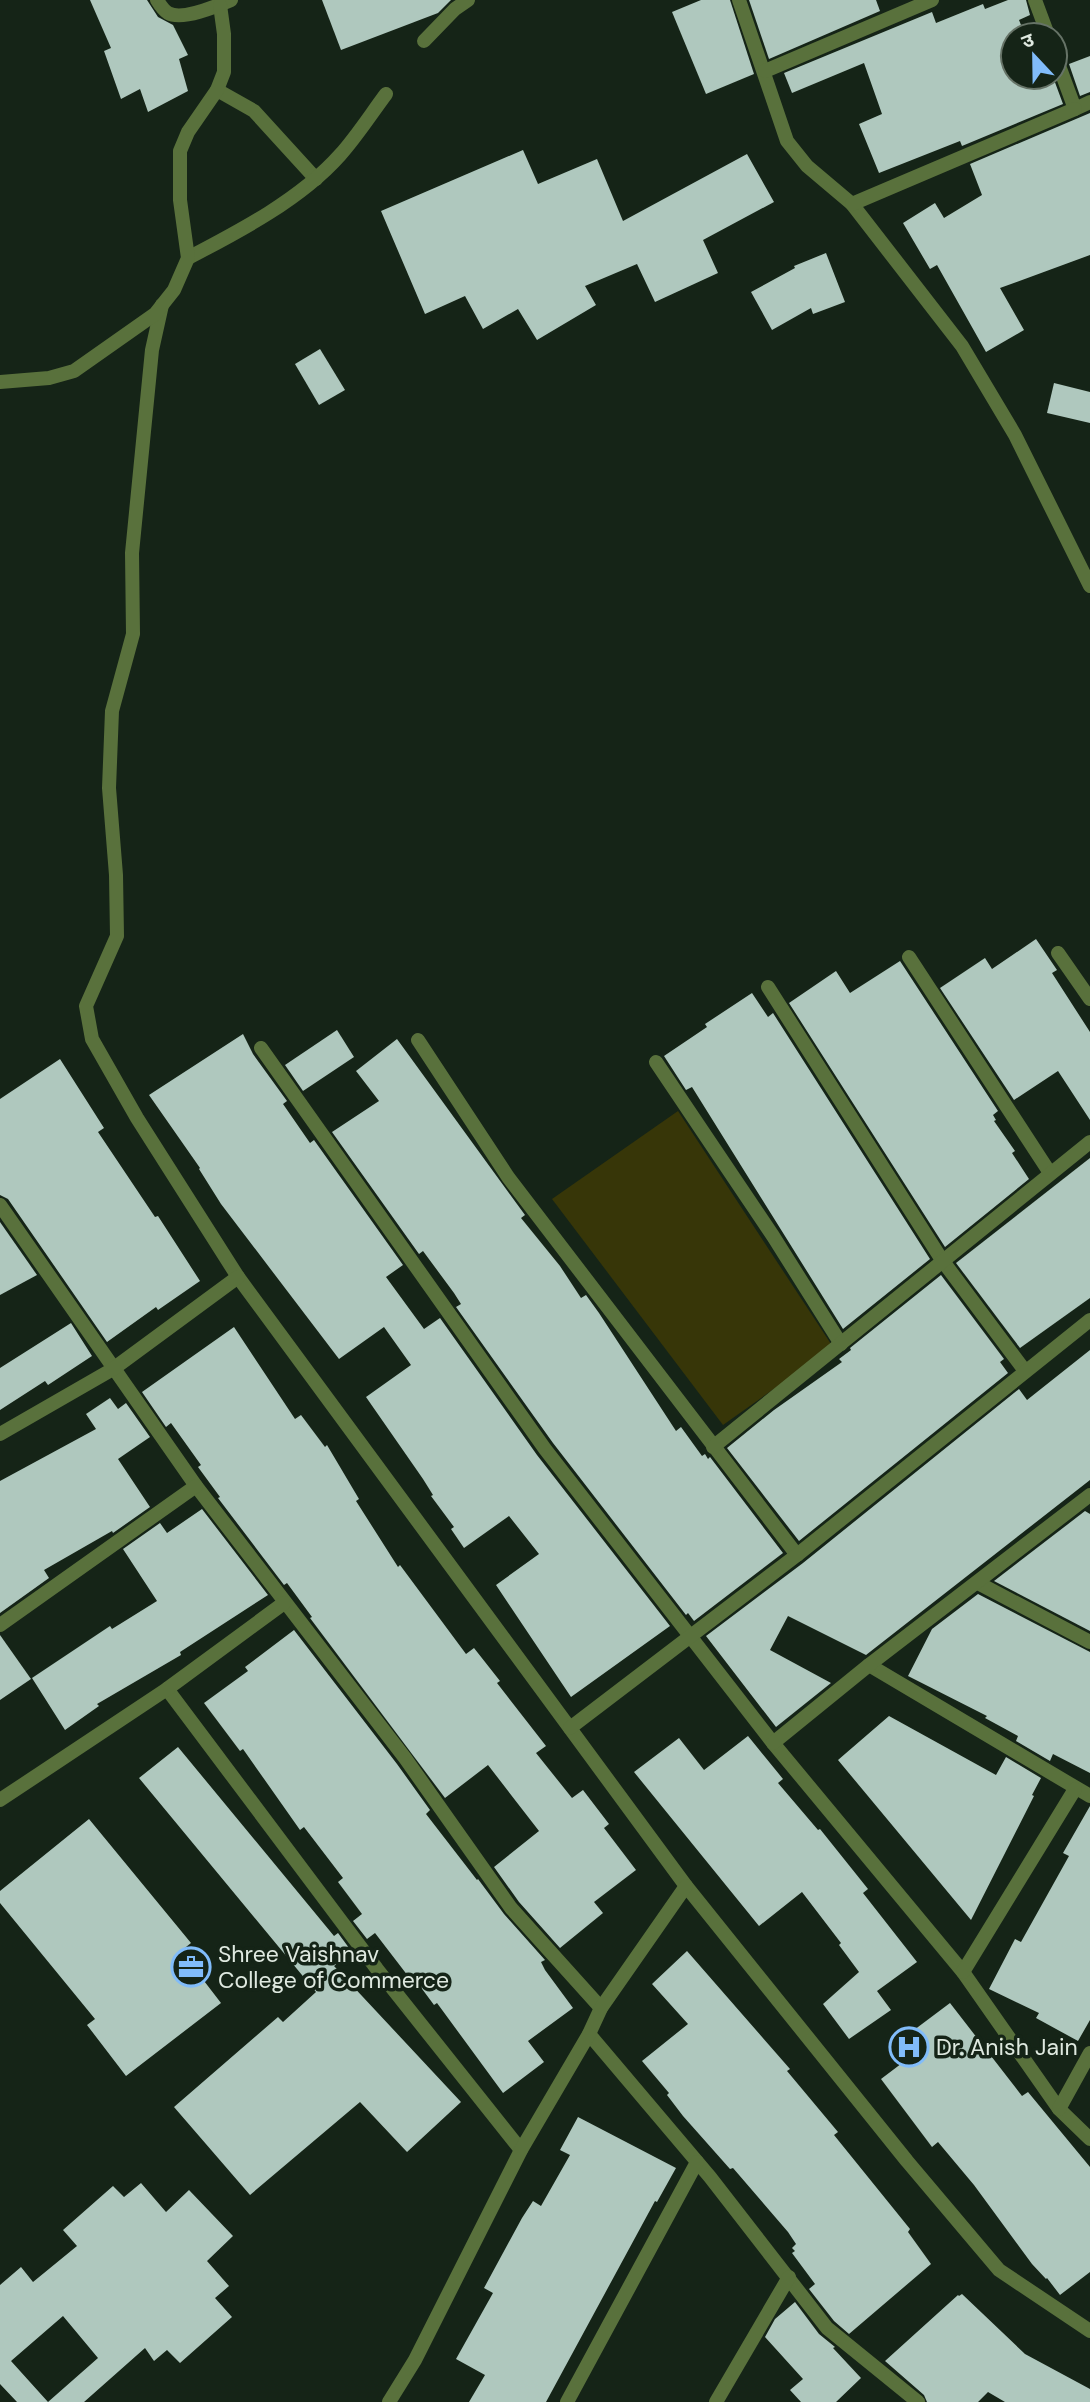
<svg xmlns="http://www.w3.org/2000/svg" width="1090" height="2402" viewBox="0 0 1090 2402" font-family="'DM Sans','Noto Sans Devanagari',sans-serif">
<rect width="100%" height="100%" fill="#152417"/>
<polygon fill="#373608" points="678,1111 833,1347 723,1425 552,1199"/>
<g fill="#afc8be">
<polygon points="90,0 147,0 158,17 173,25 188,55 179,59 188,91 148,112 140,89 121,99 104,51 111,48"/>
<polygon points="322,0 451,0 438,13 341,50"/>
<polygon points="701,0 730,0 754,74 706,94 672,12"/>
<polygon points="749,0 876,0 880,11 769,59"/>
<polygon points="1008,0 1026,0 1030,15 1019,20 1025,35 1013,35 1013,77 1053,77 1063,104 962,146 960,141 879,173 859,124 882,114 864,63 792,93 784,73 932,12 936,23 983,4 985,9"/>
<polygon points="1090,56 1090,92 1080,96 1069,64"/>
<polygon points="1090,113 1090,255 1000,288 1024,330 986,352 937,265 930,269 903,223 935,203 944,218 982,195 970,164"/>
<polygon points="523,150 538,184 597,159 623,221 747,154 774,202 703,240 718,273 655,302 637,264 585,286 596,305 537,340 518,309 483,329 465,296 425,314 381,211"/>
<polygon points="826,253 845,302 813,314 811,308 772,330 751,292 795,268 794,266"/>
<polygon points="320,349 345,390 319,405 295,364"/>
<polygon points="1054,383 1090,392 1090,423 1047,413"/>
<polygon points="1036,939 1057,970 1052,973 1090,1032 1090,1120 1058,1071 1014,1100 940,988 985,958 992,969"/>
<polygon points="900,961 998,1111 993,1115 996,1120 994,1121 1015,1151 1012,1153 1029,1179 945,1247 789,1003 836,971 850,993"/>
<polygon points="752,993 768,1017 773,1013 930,1259 843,1329 692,1087 686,1090 664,1056 707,1027 705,1024"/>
<polygon points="337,1030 354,1057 303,1091 285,1065"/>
<polygon points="243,1034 253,1054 287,1101 283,1104 310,1143 314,1140 403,1265 386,1277 424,1329 440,1318 537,1455 670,1626 571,1697 496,1585 539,1554 509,1516 464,1548 451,1529 454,1527 431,1496 433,1495 423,1479 366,1397 411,1365 384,1327 339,1359 221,1204 199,1169 200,1168 149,1095"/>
<polygon points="397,1039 525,1215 521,1218 560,1266 581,1298 586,1295 599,1313 676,1431 681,1427 702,1456 705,1454 708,1459 710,1457 783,1553 694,1621 688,1613 686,1615 553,1443 456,1307 461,1304 454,1293 423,1251 419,1254 332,1132 379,1101 356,1071"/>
<polygon points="60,1059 104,1128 98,1132 155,1217 158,1216 200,1281 158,1310 156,1307 107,1342 8,1199 0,1195 0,1099"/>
<polygon points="1090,1158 1090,1298 1020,1348 956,1263"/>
<polygon points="0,1222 37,1275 0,1295"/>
<polygon points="941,1275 1004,1359 1000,1362 1008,1373 799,1541 727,1448 774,1410 842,1362 839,1359 851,1350 850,1348"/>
<polygon points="71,1323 92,1356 48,1385 45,1381 0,1410 0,1368"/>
<polygon points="234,1327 295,1419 301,1415 325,1447 327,1445 359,1499 356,1501 398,1567 400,1565 466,1654 474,1648 500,1681 497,1683 546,1746 536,1753 572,1798 583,1790 609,1824 604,1828 636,1870 594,1902 603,1913 560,1948 519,1902 494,1867 539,1831 488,1765 445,1798 310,1618 312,1617 287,1583 284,1585 218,1498 220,1497 198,1467 201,1465 171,1423 166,1427 142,1392"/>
<polygon points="1090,1350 1090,1480 866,1655 788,1616 770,1650 831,1683 776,1727 706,1636 803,1563 1019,1389 1027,1400"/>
<polygon points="110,1398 118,1409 126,1403 150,1437 118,1459 150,1507 113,1533 112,1531 44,1570 49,1578 0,1613 0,1481 96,1429 86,1414"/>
<polygon points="202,1509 268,1595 180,1652 181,1655 97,1704 99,1706 65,1730 32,1678 110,1626 112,1629 157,1601 123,1549 160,1523 167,1533"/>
<polygon points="1085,1511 1090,1514 1090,1631 994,1581"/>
<polygon points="978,1594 1090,1652 1090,1773 1053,1754 1050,1761 1016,1741 1018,1736 985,1718 987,1716 908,1676 932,1629"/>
<polygon points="294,1630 397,1764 430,1810 426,1814 477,1880 478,1879 504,1914 545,1960 541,1962 545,1970 573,2008 528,2041 544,2062 503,2093 437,2003 434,2005 411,1974 408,1976 375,1933 367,1939 353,1921 362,1914 338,1882 343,1878 304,1827 300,1830 243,1749 240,1751 204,1703 248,1671 245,1667"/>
<polygon points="0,1635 31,1679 0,1700"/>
<polygon points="889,1716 996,1775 1006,1757 1041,1778 1032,1795 1034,1796 971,1920 838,1760"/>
<polygon points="748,1736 783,1779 778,1783 818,1830 820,1829 868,1889 863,1893 917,1962 877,1991 891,2010 849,2039 823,2004 859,1972 839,1945 841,1943 802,1892 759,1926 634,1772 679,1738 704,1770"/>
<polygon points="178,1747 334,1936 338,1933 352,1952 334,1966 461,2102 407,2152 360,2102 250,2195 174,2107 278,2017 283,2022 316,1992 139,1778"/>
<polygon points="1090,1806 1090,2020 1078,2041 1036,2018 1039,2013 989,1989 1015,1939 1021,1942 1069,1856 1063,1853"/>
<polygon points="89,1819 191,1943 181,1951 221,2003 126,2076 87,2025 95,2019 0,1903 0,1891"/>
<polygon points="687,1951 790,2069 787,2071 838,2132 834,2135 910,2229 908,2232 931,2264 849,2334 834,2321 809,2289 815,2284 792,2253 795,2251 792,2248 796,2244 788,2232 733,2168 730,2169 683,2116 667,2095 669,2093 642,2061 688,2024 652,1984"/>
<polygon points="950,2003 1022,2096 1028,2092 1090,2167 1090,2272 1060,2295 1047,2278 1046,2279 1032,2264 974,2185 938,2142 932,2147 881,2079 922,2048 910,2033"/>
<polygon points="578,2117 676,2168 657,2202 655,2201 546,2402 469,2402 485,2375 456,2359 493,2293 484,2288 522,2218 533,2201 541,2206 570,2155 560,2150"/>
<polygon points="141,2183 166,2212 189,2190 233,2236 207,2261 229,2286 215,2298 232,2317 180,2363 167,2350 154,2361 145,2348 84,2402 48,2402 98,2358 63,2316 11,2361 48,2402 17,2402 0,2384 0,2285 21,2267 33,2282 77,2246 63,2230 113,2186 124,2197"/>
<polygon points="962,2294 1025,2354 1090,2389 1090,2402 1005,2402 988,2392 978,2402 927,2402 924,2395 885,2361 958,2295 959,2296"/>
<polygon points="795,2302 819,2334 835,2347 833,2348 861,2378 836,2402 801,2402 790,2390 803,2379 765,2337 775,2319"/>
</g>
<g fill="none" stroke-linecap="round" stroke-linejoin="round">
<g stroke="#59713c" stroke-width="14">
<path d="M157 0C160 5 163 10 168 13 182 21 217 6 231 0"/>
<polyline points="739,0 787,141 807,166 852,204 962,346 1015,435 1090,586"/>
<polyline points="1035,0 1048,35"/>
<polyline points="424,41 455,9 468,0"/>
<polyline points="1055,55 1075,109 1090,102"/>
<polyline points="765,71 932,0"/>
<polyline points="217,90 254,111 316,179"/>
<polyline points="852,204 1075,109"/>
<path d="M188 258C240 231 301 199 340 155 357 136 371 114 386 94"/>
<polyline points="162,305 152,350 132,553 133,634 112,711 109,788 116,875 117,936 86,1006 92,1039 137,1118 238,1277 686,1886 907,2161 999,2270 1090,2331"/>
<polyline points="0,382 49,378 74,371 155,314 174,290 188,258 180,200 180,151 188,132 217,90 224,72 224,34 220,5"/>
<polyline points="1058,953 1090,999"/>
<polyline points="909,957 1050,1173"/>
<polyline points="768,987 942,1260 1025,1371"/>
<polyline points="418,1040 508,1177 797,1555"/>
<polyline points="261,1048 545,1449 773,1743 963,1972 1059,2109 1090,2139"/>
<polyline points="656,1062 773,1236 841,1344"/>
<polyline points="0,1205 196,1486 405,1758 511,1908 601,2008"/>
<polyline points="0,1434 113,1369 238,1277"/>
<polyline points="713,1447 1090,1142"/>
<polyline points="978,1583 1090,1642"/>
<polyline points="0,1625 196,1486"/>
<polyline points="869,1665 1090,1796"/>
<polyline points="167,1689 377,1969 521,2150"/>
<polyline points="570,1728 797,1555 1090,1320"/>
<polyline points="773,1743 869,1665 1090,1495"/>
<polyline points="0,1800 167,1689 284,1603"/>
<polyline points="963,1972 1075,1789"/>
<polyline points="589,2034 710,2177 827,2328 918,2402"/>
<polyline points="1059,2109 1090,2053"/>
<polyline points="389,2402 415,2360 521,2150 589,2034 601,2008 686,1886"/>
<polyline points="567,2402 697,2162"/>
<polyline points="716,2402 789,2277"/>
</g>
</g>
<defs>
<g id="office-ring" transform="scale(2.0125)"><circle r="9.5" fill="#152417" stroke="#81bcfa" stroke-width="1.5"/><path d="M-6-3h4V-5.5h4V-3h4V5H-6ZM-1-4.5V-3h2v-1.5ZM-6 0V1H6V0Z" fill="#81bcfa"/></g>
<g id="hospital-ring" transform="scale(2.0125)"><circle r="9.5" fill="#152417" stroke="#81bcfa" stroke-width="1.5"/><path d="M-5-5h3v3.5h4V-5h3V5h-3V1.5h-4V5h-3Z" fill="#81bcfa"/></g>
</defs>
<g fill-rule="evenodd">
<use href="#office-ring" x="191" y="1967"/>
<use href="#hospital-ring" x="909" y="2047"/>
</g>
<g text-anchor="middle" stroke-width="7" stroke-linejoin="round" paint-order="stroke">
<g font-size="23" fill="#dfe9e0" stroke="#152417" text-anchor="start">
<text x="218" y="1962">Shree Vaishnav<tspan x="218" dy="26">College of Commerce</tspan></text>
<text x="936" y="2055">Dr. Anish Jain</text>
</g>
</g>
<g transform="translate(1034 56) rotate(338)"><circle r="33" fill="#152417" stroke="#667367" stroke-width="2"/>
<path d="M0-5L12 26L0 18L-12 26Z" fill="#81bcfa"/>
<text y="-10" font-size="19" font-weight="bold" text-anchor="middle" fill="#dfe9e0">उ</text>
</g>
</svg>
